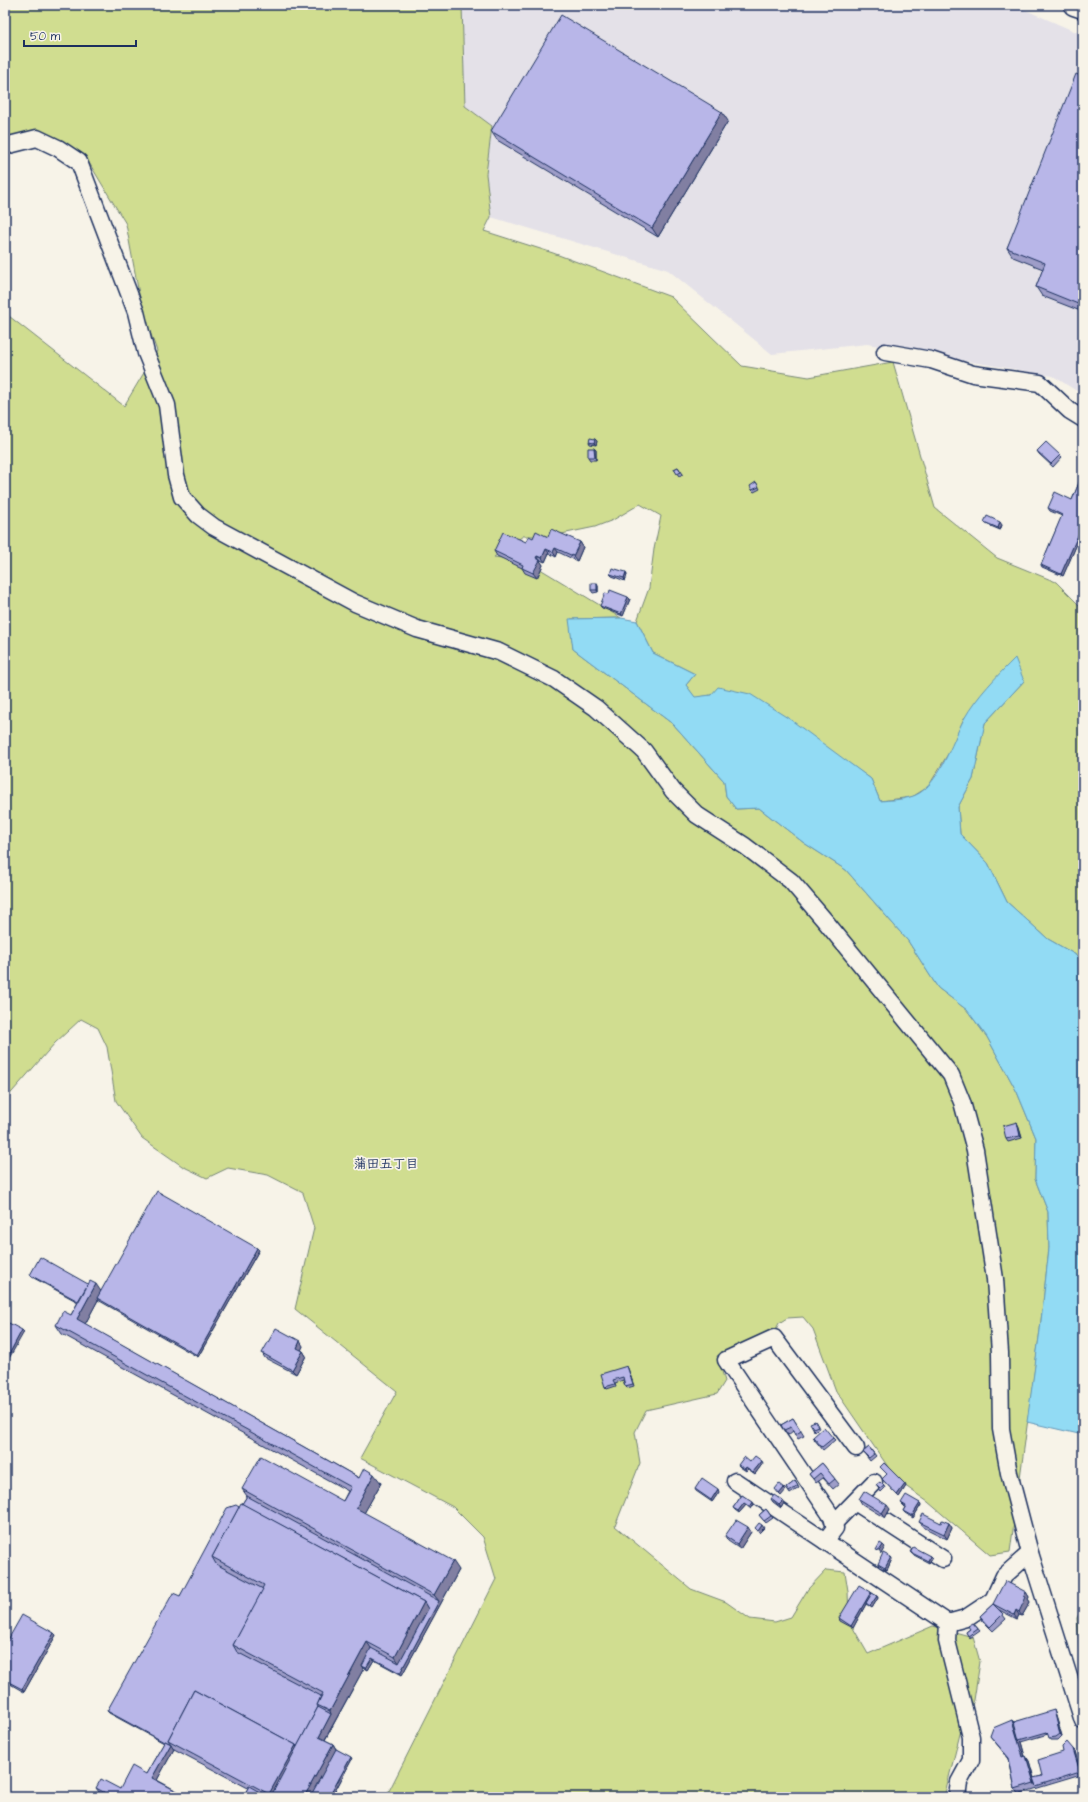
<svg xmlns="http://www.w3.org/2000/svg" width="1088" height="1802" viewBox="0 0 1088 1802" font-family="'Architects Daughter','Klee One',sans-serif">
<rect width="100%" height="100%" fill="#f7f3e8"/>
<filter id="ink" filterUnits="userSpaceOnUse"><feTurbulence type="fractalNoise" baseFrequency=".025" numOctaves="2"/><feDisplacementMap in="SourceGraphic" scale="8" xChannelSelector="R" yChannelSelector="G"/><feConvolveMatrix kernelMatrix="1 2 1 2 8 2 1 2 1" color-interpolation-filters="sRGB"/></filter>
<g filter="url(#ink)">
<polygon fill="#e4e1e8" points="462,5 1014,5 1083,35 1083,395 1053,376 867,344 772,354 668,270 491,217 486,174 492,126 465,106"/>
<g fill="#d0dd90" stroke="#768677">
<polygon points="5,5 462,5 465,106 492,126 486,174 491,217 484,231 553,253 671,297 742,366 809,377 893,362 935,508 997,558 1056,582 1083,609 1083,959 1048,939 1007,902 988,863 960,834 958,807 973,779 985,723 1024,681 964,718 951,749 928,787 912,797 880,801 871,779 821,744 711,695 695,698 686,685 695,674 653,653 637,621 649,588 654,549 661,516 640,504 613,520 595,527 552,536 523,536 494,557 527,561 621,618 570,619 573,649 674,725 724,781 726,796 736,809 759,808 804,843 846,870 908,941 938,988 967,1010 987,1037 1017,1092 1036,1138 1035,1179 1048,1212 1049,1248 1040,1330 1010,1552 990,1555 928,1502 897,1480 836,1391 813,1329 803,1317 787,1318 779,1323 775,1331 717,1356 725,1381 717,1394 646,1410 635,1432 640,1463 615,1526 691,1589 726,1602 750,1619 775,1622 791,1617 808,1589 826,1570 845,1572 848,1591 849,1621 868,1654 933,1626 973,1637 980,1662 974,1700 960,1734 944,1797 386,1797 496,1579 483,1537 453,1507 360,1458 397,1391 295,1309 314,1228 303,1193 268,1175 228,1168 207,1178 182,1166 142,1138 116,1101 107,1047 98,1028 81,1019 55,1043 5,1100 5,313 124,406 157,351 142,310 126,224 88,161 55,140 5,152"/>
<polygon points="1083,1606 1083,1668 1080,1659 1077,1618"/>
</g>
<path fill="#92dbf4" stroke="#6296b8" d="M621 618 637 621 653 653 695 674 686 685 695 697 711 695 718 687 750 694 791 720 871 779 880 801C890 800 901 800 910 797 938 791 952 741 964 719 977 696 997 676 1015 658L1024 681 985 723 973 779 958 807 960 834 988 863 1007 902 1048 939 1083 959V1435L1027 1422 1040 1330 1049 1248 1048 1212 1035 1179 1036 1138 1017 1092 987 1037 967 1010 938 988 908 941 846 870 804 843 759 808 736 809 726 796 724 781 674 725 573 649 569 619Z"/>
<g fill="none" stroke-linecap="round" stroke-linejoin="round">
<g stroke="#1b2f5e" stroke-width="19">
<g id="minor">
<polyline points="5,146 37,138 58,148 79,162 136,312 146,353 167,405 176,475 182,497 198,515 214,527 355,603 417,629 499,652 554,679 596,708 644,751 673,791 697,815 745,846 791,881 826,922 951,1075 962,1102 975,1150 995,1279 1000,1353 1001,1429 1009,1473 1030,1553 1083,1721"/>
<polyline points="885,352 931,360 973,374 1040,383 1070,411 1083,419"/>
<polyline points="735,1481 948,1623 966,1618 993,1600 1004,1576 1030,1553"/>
<polyline points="855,1502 943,1559"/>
<polyline points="834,1523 874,1482"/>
<polyline points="825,1541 835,1528 832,1517 726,1360 774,1338 856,1448"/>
<polyline points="948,1623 947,1641 971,1737 971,1760 959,1782 957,1797"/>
</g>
</g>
<g stroke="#1b2f5e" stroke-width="23">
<polyline id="major" points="1074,5 1083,8"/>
</g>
<use href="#minor" stroke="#f7f3e8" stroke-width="16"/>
<use href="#major" stroke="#f7f3e8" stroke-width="20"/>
</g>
<g fill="#9e9dc8" stroke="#1b2f5e">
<polygon points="1083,77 1083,312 1042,296 1036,287 1043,269 1013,257 1007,248"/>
<polygon points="728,121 658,237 497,140 491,131"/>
<polygon points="595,439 597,441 596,445 590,444 589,442"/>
<polygon points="594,448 596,450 596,460 590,460 588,457"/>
<polygon points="1037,451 1060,455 1062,457 1053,467 1039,454"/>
<polygon points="678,467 683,474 679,476 674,469"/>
<polygon points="1083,473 1083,530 1063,576 1042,567 1041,565 1062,516 1050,511 1048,508 1072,500"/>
<polygon points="756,482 760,489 754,492 752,490"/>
<polygon points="984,522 1002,525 1000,530 986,524"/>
<polygon points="548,537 580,542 583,547 577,561 558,552 556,557 549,553 545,562 540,560 540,561 543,565 537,578 525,573 522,568 497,556 494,551 526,542 533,538"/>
<polygon points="610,574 627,575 625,581 612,576"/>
<polygon points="598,586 598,592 593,593 591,590"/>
<polygon points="609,594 630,599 623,616 602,608 600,606"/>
<polygon points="1017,1122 1018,1125 1022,1138 1008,1142 1006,1139"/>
<polygon points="257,1248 259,1250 198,1357 98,1300 85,1324 359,1478 381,1483 364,1513 459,1570 402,1675 374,1660 368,1670 364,1668 325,1740 333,1744 336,1749 352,1759 332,1797 243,1797 248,1788 174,1749 157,1780 188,1797 108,1797 99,1792 96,1788 120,1789 146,1774 164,1743 109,1713 107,1711 180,1596 239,1507 242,1504 247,1496 242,1489 343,1501 348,1491 62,1334 56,1325 71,1315 78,1302 32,1277 30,1275 88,1284 101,1291"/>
<polygon points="303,1346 301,1350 303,1351 306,1356 296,1374 265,1358 262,1353"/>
<polygon points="628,1368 634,1386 627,1388 625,1386 623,1380 615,1383 616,1386 607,1389 605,1387"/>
<polygon points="793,1418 804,1436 798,1439 793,1431 788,1435 781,1425"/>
<polygon points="815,1421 819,1428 814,1431 813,1428"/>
<polygon points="833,1438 835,1440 823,1450 814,1439"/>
<polygon points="869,1447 876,1456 870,1461 863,1452"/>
<polygon points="750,1462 763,1463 755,1474 748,1469 746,1471 740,1467 738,1465"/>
<polygon points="822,1463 839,1484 833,1489 823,1478 816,1483 809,1474"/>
<polygon points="880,1467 906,1486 899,1497 882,1479 887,1474"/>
<polygon points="795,1481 799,1488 790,1494 786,1488"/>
<polygon points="876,1485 884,1486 885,1488 881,1492"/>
<polygon points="695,1489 719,1492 712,1502 696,1491"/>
<polygon points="742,1495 754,1504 751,1509 746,1505 739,1513 735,1510 733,1508"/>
<polygon points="771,1499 783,1501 784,1503 781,1508 773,1502"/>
<polygon points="859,1499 890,1509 885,1518 862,1504"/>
<polygon points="901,1503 920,1503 921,1505 913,1518 905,1513 903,1511 905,1507"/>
<polygon points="766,1509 773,1518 766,1523 759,1515"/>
<polygon points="919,1522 949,1523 952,1528 947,1539 923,1527"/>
<polygon points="751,1532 740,1549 728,1541 725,1536"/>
<polygon points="910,1552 930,1556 932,1558 929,1563 912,1554"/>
<polygon points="891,1557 892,1559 887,1570 879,1567 878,1564"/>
<polygon points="871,1592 872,1593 877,1596 878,1598 872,1608 866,1604 853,1628 840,1621 839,1618"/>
<polygon points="1026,1592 1029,1597 1028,1599 1030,1602 1022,1616 1019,1615 1017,1619 999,1610 1006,1619 993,1631 983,1621 980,1616 993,1604"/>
<polygon points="973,1623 980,1631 970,1638 966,1632 970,1629"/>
<polygon points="54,1633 56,1635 24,1692 5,1681 5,1645"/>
<polygon points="1055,1713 1062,1736 1058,1740 1051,1740 1048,1734 1021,1742 1025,1756 1029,1761 1034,1778 1042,1776 1075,1751 1081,1775 1018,1794 1015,1789 1009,1759 990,1736 1012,1720 1014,1722"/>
</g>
<g fill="#817fa2" stroke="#1b2f5e">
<polygon points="722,112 728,121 658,237 652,228"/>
<polygon points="595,439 597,441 596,445 594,443"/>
<polygon points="594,448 596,450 596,460 595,457"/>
<polygon points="1000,522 1002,525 1000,530 998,528"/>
<polygon points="1083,524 1083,530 1063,576 1061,574"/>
<polygon points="580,542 583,547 577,561 573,556"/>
<polygon points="555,548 558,552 556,557 553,552"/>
<polygon points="546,549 549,553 545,562 542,558"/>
<polygon points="537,556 543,565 537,578 533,573 536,558"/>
<polygon points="626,572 627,575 625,581 624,578"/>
<polygon points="597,583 598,586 598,592 597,590"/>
<polygon points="628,597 630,599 623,616 621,614"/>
<polygon points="1017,1122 1018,1125 1022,1138 1020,1136"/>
<polygon points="257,1248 259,1250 198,1357 197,1355"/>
<polygon points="96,1284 102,1293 97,1298 98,1300 83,1328 77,1319"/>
<polygon points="22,1330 24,1332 7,1362 6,1360"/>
<polygon points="300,1341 303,1346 300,1353 297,1348"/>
<polygon points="303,1351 306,1356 296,1374 292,1370"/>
<polygon points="762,1461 763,1463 755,1474 753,1472"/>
<polygon points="746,1467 748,1469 746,1471 745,1469"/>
<polygon points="374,1474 381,1483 362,1517 356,1508"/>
<polygon points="905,1484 906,1486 899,1497 897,1495"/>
<polygon points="784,1488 786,1490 781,1496 779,1494"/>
<polygon points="718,1489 719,1492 712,1502 711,1500"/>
<polygon points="783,1501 784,1503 781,1508 779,1505"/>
<polygon points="753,1502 754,1504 751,1509 750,1507"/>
<polygon points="744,1503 746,1505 739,1513 738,1511"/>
<polygon points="920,1503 921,1505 913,1518 912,1516"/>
<polygon points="887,1505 890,1509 885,1518 882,1513"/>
<polygon points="949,1523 952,1528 947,1539 944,1534"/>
<polygon points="762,1525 764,1528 759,1533 758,1531"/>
<polygon points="748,1527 751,1532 740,1549 737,1544"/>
<polygon points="883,1545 885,1547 881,1554 879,1551"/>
<polygon points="930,1556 932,1558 929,1563 928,1561"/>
<polygon points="891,1557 892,1559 887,1570 885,1568"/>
<polygon points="453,1561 459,1570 402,1675 400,1673 439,1601 434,1595"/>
<polygon points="871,1592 872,1594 866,1603 866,1604 853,1628 851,1626"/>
<polygon points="1026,1592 1029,1597 1028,1599 1030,1602 1022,1616 1019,1612 1024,1596"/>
<polygon points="877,1596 878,1598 872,1608 870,1606"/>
<polygon points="424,1602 430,1611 401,1666 395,1657"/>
<polygon points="1016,1610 1019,1615 1017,1619 1014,1615"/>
<polygon points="54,1633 56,1635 24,1692 22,1689"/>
<polygon points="367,1642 373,1651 362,1666 364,1668 323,1743 319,1737 331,1714 330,1711"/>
<polygon points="372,1658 374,1660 368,1670 366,1668"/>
<polygon points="1054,1710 1055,1713 1062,1736 1060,1734"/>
<polygon points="1012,1720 1015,1724 1019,1740 1021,1742 1026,1761 1023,1757"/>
<polygon points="171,1744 174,1749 156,1782 152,1778"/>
<polygon points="333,1744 337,1751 313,1797 304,1797"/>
<polygon points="296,1745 300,1751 271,1796 269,1794"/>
<polygon points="1073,1749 1075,1751 1081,1775 1080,1772"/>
<polygon points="1026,1756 1029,1761 1036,1786 1034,1783"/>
<polygon points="351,1757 352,1759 332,1797 329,1797"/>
<polygon points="263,1794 266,1797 262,1797"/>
</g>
<g fill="#b8b6e8" stroke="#1b2f5e">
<polygon points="561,15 722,112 652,228 491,131"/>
<polygon points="1076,74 1083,77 1083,306 1036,287 1045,263 1007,248"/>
<polygon points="590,438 595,439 594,443 589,442"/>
<polygon points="1046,442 1060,455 1051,464 1037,451"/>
<polygon points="588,448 594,448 595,457 588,457"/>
<polygon points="678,467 681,472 677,474 674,469"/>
<polygon points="1083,473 1083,524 1061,574 1041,565 1062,515 1048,508 1055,492 1072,500"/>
<polygon points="756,482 759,487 752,490 750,486"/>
<polygon points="987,516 1000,522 998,528 984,522"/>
<polygon points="551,529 580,542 573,556 555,548 553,552 546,549 542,558 537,556 536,558 540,560 533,573 522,568 523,565 494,551 503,532 526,542 529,536 533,538 536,531 548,537"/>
<polygon points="612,568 626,572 624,578 610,574"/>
<rect x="591" y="583" width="6" height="7"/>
<polygon points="610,590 628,597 621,614 600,606 605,593 609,594"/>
<polygon points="1017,1122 1020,1136 1006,1139 1003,1126"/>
<polygon points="157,1191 257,1248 197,1355 97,1298"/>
<polygon points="40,1257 88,1284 78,1301 30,1275"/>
<polygon points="90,1281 96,1284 77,1319 359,1478 364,1468 374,1474 356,1508 453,1561 434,1595 242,1489 261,1456 343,1501 351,1487 56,1325 63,1311 71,1315"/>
<polygon points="5,1321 22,1330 6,1360 5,1360"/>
<polygon points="276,1328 300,1341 297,1348 303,1351 292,1370 262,1353"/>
<polygon points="627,1366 633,1384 625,1386 623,1377 613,1380 615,1384 605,1387 601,1374"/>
<polygon points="793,1418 801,1431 795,1435 791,1427 784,1430 781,1425"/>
<polygon points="815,1421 818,1426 813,1428 810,1423"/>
<polygon points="824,1427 833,1438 822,1447 813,1437"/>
<polygon points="869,1447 874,1454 869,1458 863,1452"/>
<polygon points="755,1456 762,1461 753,1472 746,1467 745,1469 738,1465 744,1457 750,1462"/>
<polygon points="822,1463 835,1479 829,1484 820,1473 813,1479 809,1474"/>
<polygon points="884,1463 905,1484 897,1495 882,1479 887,1474 880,1467"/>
<polygon points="702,1478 718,1489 711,1500 695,1489"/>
<polygon points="795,1481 798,1486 789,1492 786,1488"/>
<polygon points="880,1482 884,1486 880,1489 876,1485"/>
<polygon points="779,1484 784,1488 779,1494 775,1489"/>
<polygon points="864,1491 887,1505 882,1513 859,1499"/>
<polygon points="742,1495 753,1502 750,1507 744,1503 738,1511 733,1508"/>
<polygon points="774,1495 783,1501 779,1505 771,1499"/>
<polygon points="906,1495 920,1503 912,1516 903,1511 906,1506 901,1503"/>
<polygon points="247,1496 439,1601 400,1673 372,1658 366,1668 362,1666 371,1648 399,1663 428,1609 424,1602 242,1504"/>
<polygon points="241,1503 424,1602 395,1657 367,1642 330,1711 317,1705 323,1693 233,1645 264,1585 212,1557"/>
<polygon points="236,1505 239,1507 212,1557 216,1564 263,1589 233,1645 237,1652 321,1696 317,1705 318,1707 297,1747 296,1745 194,1690 168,1740 171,1744 165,1741 164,1742 107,1711 173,1593 180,1596 227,1508"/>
<polygon points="766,1509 771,1516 764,1521 759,1515"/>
<polygon points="923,1514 941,1523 942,1520 949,1523 944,1534 919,1522"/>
<polygon points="736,1520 748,1527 737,1544 725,1536"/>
<polygon points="759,1523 762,1525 758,1531 755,1528"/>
<polygon points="880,1543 883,1545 879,1551 876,1550"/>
<polygon points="913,1547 930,1556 928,1561 910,1552"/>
<polygon points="883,1553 891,1557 885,1568 878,1564"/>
<polygon points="1005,1581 1026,1592 1024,1596 1026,1597 1019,1612 1016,1610 1014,1615 993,1604 1003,1614 990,1627 980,1616 993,1604"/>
<polygon points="859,1585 871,1592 851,1626 839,1618"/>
<polygon points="872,1593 877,1596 870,1606 866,1603"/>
<polygon points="22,1615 54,1633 22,1689 5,1680 5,1645"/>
<polygon points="973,1623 978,1629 968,1636 966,1632 970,1629 968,1626"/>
<polygon points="194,1690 296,1745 269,1794 168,1740"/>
<polygon points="318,1707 331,1714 319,1737 333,1744 304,1797 272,1797 271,1796"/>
<polygon points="1054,1710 1060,1734 1056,1737 1049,1738 1047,1732 1019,1740 1014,1722"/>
<polygon points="1012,1720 1023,1757 1026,1756 1034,1783 1015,1789 1009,1758 990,1736 993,1728"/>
<polygon points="165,1741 171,1744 152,1778 188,1797 113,1797 96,1788 101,1779 120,1789 132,1766 146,1774"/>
<polygon points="1067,1742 1073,1749 1080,1772 1036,1786 1033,1778 1042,1776 1038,1760 1063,1752 1062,1747"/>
<polygon points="336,1749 351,1757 329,1797 310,1797"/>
<polygon points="249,1786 263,1794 262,1797 243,1797"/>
</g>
</g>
<g text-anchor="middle" stroke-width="3.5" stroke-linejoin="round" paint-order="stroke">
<g font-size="13" font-weight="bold" fill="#1b2f5e" stroke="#f7f3e8">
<text x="386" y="1168">蒲田五丁目</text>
</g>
</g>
<rect width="1088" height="1802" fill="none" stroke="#f7f3e8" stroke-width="20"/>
<rect x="10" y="10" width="1068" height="1782" fill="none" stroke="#1b2f5e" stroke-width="1.5" filter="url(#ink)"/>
<path d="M24 40v6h112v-6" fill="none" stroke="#1b2f5e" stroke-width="2"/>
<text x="30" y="40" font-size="12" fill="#1b2f5e" stroke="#f7f3e8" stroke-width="3" paint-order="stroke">50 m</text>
</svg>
